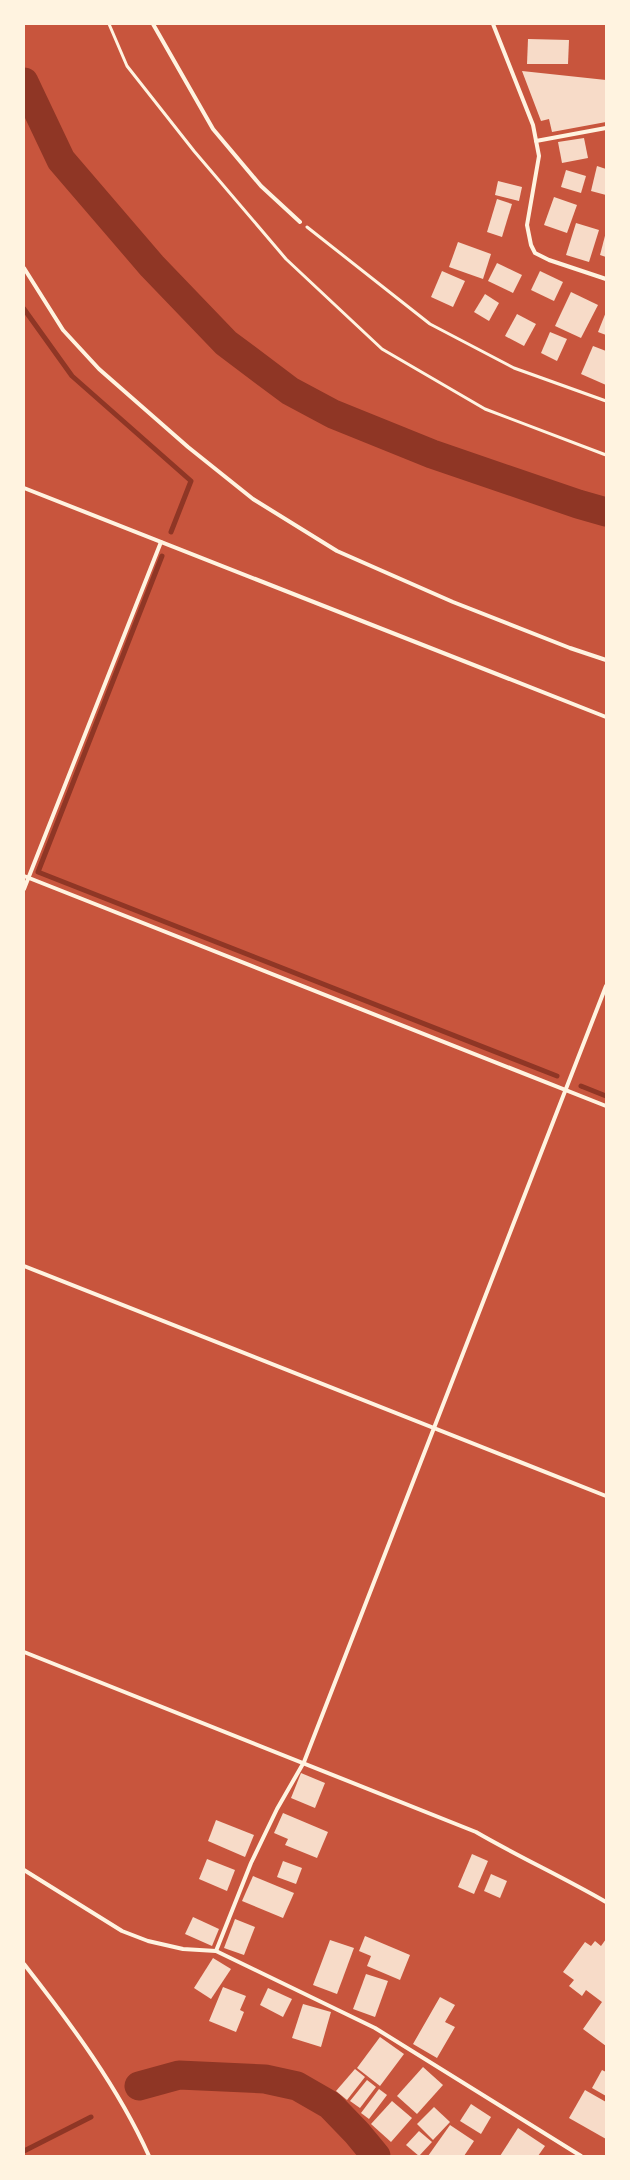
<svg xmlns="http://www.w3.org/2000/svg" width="630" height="2180" viewBox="0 0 630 2180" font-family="'Titillium Web',sans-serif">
<rect width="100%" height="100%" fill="#c8553d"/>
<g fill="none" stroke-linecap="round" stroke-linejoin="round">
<g stroke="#8f3625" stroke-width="5">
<polyline points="24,97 29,94"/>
<polyline points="24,309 72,376 191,481 171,532"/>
<polyline points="162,556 38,872 557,1076"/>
<polyline points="581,1086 606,1096"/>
<polyline points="24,2151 91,2117"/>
</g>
<g stroke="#8f3625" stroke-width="29">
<polyline points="24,82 61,160 152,266 226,343 290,391 333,414 432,454 578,504 606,512"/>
<polyline points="139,2086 179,2075 265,2079 297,2086 330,2105 357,2133 376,2156"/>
</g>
</g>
<g fill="#f7dbc8">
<polygon points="528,39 569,40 568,64 527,64"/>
<polygon points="522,71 606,80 606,122 552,132 549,119 541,121"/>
<polygon points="584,138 588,158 562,163 558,142"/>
<polygon points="597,166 606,169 606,195 591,191"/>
<polygon points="566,170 586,176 581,193 561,187"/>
<polygon points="498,181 522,187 519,201 495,195"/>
<polygon points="554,197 577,205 567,233 544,225"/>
<polygon points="497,199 512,204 502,237 487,232"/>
<polygon points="576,223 599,230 589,262 566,255"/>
<polygon points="606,232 606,257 600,255"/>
<polygon points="458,242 491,254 483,279 449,267"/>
<polygon points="497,263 522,275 513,293 488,281"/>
<polygon points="442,271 465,281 453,307 431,297"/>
<polygon points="540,271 563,282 554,301 531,290"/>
<polygon points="571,292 598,305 581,338 555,326"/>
<polygon points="485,294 499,303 489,321 474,312"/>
<polygon points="606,312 606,335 598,332"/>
<polygon points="517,314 536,324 524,346 505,336"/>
<polygon points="550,332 567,339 557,361 541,353"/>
<polygon points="593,346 606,351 606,385 581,374"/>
<polygon points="301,1773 325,1783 315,1808 291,1798"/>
<polygon points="283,1813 328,1832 317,1858 285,1845 288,1839 274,1833"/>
<polygon points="216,1820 254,1835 245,1857 208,1841"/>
<polygon points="472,1854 488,1861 474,1894 458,1887"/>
<polygon points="207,1859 235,1870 227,1891 199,1879"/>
<polygon points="283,1861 302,1868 296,1884 277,1877"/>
<polygon points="491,1874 507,1881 500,1898 484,1891"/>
<polygon points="253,1876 294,1893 283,1918 242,1901"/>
<polygon points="193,1917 219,1929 212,1946 185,1934"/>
<polygon points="235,1919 255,1927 244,1955 224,1948"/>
<polygon points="365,1936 410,1955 400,1980 367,1966 371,1956 359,1951"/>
<polygon points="606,1939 606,2046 583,2029 602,2002 586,1990 582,1996 569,1986 574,1980 563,1972 585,1942 591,1946 595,1941 601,1946"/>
<polygon points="330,1940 354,1948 337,1994 313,1985"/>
<polygon points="213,1958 231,1969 211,1999 194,1988"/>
<polygon points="366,1974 388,1981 375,2017 353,2009"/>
<polygon points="223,1987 246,1996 240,2010 244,2012 236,2032 209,2021"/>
<polygon points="268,1988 292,1999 283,2017 260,2005"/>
<polygon points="440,1997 455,2005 445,2022 455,2027 437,2058 413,2044"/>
<polygon points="303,2004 331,2012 321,2047 292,2038"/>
<polygon points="380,2037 404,2054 380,2086 357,2068"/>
<polygon points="423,2067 443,2085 417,2114 397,2096"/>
<polygon points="355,2069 365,2077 347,2100 336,2091"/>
<polygon points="602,2070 606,2072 606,2096 592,2088"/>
<polygon points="367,2080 376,2087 360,2108 350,2101"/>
<polygon points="379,2089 387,2095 369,2119 361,2113"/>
<polygon points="585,2090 606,2102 606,2139 569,2118"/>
<polygon points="392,2101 412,2118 391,2142 371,2124"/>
<polygon points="471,2104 491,2117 481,2134 460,2121"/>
<polygon points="434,2107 450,2122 433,2140 417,2124"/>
<polygon points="450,2125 474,2141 464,2156 428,2156"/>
<polygon points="518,2128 545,2146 538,2156 500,2156"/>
<polygon points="419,2131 432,2142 419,2156 406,2145"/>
</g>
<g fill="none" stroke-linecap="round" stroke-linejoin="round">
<g stroke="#fff3e0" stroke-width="3">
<polyline points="109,24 127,66 194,151 286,259 382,349 485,409 606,455"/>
<polyline points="307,227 430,324 514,368 606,401"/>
</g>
<g stroke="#fff3e0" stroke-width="4">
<polyline points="153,24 213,129 261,186 300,222"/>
<polyline points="493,24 533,125 539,156 527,225 531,245 535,253 549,260 606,279"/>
<polyline points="536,141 606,128"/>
<polyline points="24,268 63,330 99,369 188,447 253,499 337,551 453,602 570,648 606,660"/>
<polyline points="24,488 606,717"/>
<polyline points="24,876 606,1106"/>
<polyline points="24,889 161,542"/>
<polyline points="24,1266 606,1496"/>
<path d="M24 1652 476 1832C519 1857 563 1877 606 1902"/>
<polyline points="24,1870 122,1931 148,1941 183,1949 216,1951 375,2028 581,2156"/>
<polyline points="216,1951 251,1863 277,1809 304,1762 606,986"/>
<path d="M24 1964C71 2024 118 2087 149 2156"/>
</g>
</g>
<rect width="630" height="2180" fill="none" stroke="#fff3e0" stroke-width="50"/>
</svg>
